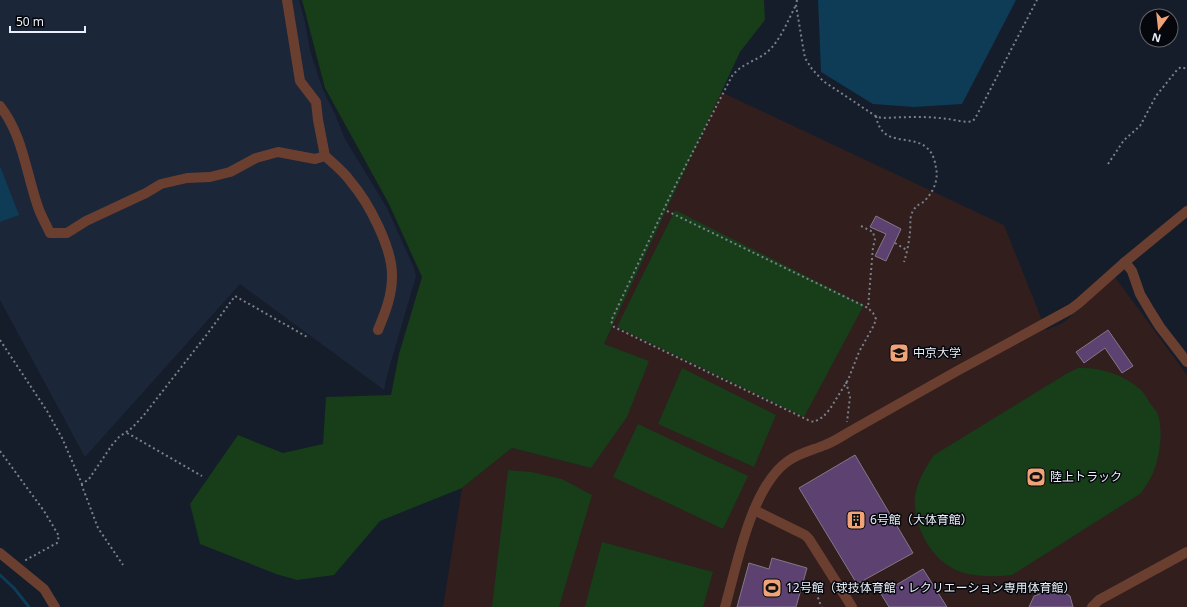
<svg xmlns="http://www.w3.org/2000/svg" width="1187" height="607" viewBox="0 0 1187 607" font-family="'Noto Sans','Noto Sans JP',sans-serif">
<rect width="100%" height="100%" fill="#151d2a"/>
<polygon fill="#1b2638" points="0,0 299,0 305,22 310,51 323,90 335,114 345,139 387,208 414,268 416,276 386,379 384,390 240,284 85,457 0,300"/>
<polygon fill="#311e1d" points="721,92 1004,225 1046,330 1063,323 1115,277 1187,375 1187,607 443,607 462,488 512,448 591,468 604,344"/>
<g fill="#173d19">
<polygon points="302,0 764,0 765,20 740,52 604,344 649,361 627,417 591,468 512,448 462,488 380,521 334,575 297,580 276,574 200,544 190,504 238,435 283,453 323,444 326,397 391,395 399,354 422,277 389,204 325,88"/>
<polygon points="675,210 864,305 804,417 617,327"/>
<polygon points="682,368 776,415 754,467 658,424"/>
<path d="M1078 368C1101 367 1123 374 1141 390 1144 393 1147 398 1149 402 1152 406 1155 409 1157 412 1162 424 1161 440 1159 452 1156 468 1151 481 1140 494L1012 575C996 577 979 577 964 573 937 565 921 540 916 514 915 509 914 502 915 496 918 480 925 468 934 455L1066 374Z"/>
<polygon points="638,424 748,476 723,529 613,477"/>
<polygon points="508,470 531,472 562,479 592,495 559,607 492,607"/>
<polygon points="602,542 713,572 703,607 585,607"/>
</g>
<g fill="#0e3b56">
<polygon points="818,0 1016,0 962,104 914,107 873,104 821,72"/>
<polygon points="0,166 19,215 0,222"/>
</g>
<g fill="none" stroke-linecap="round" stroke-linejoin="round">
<polyline stroke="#0e3b56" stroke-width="3" points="0,575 14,588 29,607"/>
</g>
<g fill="#5d4170" stroke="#827889">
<polygon points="876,216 901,229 886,261 875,256 886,234 870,227"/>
<polygon points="1108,330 1133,366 1122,373 1105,348 1084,363 1076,352"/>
<polygon points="855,455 913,553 857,584 799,488"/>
<polygon points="772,558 807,568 796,607 737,607 749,563 769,569"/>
<polygon points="923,569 947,607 889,607 881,594"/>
<polygon points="1056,588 1070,596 1073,607 1029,607 1034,596"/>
</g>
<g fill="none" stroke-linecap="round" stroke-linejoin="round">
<g stroke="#7a818c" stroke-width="2" stroke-dasharray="2 3" stroke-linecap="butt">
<path d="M797 0 796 5 803 47 805 58 812 69 823 81 877 117 883 118C905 117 927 116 948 119 956 120 965 123 973 121L977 115 1037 0"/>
<path d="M876 116C882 149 911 133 927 148 933 153 935 161 936 168 939 181 932 195 922 203 918 205 915 207 913 211 909 217 911 225 910 232 909 242 907 253 904 262"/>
<polyline points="1108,164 1124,140 1140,126 1156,96 1177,70 1181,67 1187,69"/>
<path d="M667 211 868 308 873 313 876 319 874 325 859 352 848 380 830 409 823 417 814 422 810 421 614 327 611 321 672 192 732 76C740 65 755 61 766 53 780 42 788 20 796 5"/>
<polyline points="861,226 873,232 875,240 873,247 868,308"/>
<polyline points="895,243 907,250"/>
<polyline points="0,340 47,411 62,438 82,484 89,479 112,445 119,437 132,428 144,415 208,333 235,296 309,338"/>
<polyline points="846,382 850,397 847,422"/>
<polyline points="127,433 202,476"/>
<polyline points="0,451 44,511 59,536 57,543 24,561"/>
<polyline points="82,484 82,486 98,528 123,565"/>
<path d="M821 583C816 593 817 598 822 607"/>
</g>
<g stroke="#6a3f30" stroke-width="10">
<polyline points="287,0 300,81 316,102 318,120 325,156"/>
<path d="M0 106C23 135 26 173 38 207 41 216 46 224 50 233H67L86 221 146 193 161 184 187 178 210 177 230 172 256 158 278 152 315 159 325 156C334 164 344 172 351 182 369 203 393 249 392 277 392 296 385 313 378 330"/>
<polyline points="1125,262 1132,271 1140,294 1150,311 1160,327 1187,362"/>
<polyline points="754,510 805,535 809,539 852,607"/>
<polyline points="0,553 44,589 55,607"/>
<path d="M725 607C737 565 751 487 788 461 799 453 813 450 825 445 833 442 841 437 849 432L957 371 1071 309 1079 303 1125 262 1187 211"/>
<polyline points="1092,607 1099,600 1187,552"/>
</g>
</g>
<defs>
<g id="university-square" transform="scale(1)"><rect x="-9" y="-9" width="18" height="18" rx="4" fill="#efa377" stroke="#05070c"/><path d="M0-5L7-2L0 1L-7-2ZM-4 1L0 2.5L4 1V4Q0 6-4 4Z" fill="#111"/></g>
<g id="stadium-square" transform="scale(1)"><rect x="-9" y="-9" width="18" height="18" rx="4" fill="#efa377" stroke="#05070c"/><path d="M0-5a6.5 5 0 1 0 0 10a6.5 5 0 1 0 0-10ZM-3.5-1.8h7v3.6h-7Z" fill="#111"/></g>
<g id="building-square" transform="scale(1)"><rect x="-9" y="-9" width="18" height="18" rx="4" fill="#efa377" stroke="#05070c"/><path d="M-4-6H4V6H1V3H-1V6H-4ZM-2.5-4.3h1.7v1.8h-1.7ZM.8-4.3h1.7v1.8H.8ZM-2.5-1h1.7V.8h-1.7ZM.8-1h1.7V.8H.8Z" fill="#111"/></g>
</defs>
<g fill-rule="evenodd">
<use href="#university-square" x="899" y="353"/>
<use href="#stadium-square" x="1036" y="477"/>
<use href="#building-square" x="856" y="520"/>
<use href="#stadium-square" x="772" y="588"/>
</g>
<g text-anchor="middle" stroke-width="3" stroke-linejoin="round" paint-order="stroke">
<g font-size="12" fill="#eaf0f9" stroke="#05070c" text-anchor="start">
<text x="913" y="357">中京大学</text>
<text x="1050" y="481">陸上トラック</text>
<text x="870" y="524">6号館（大体育館）</text>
<text x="786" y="592">12号館（球技体育館・レクリエーション専用体育館）</text>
</g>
</g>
<g transform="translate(1159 28) rotate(195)"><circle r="19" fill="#05070c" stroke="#61646b"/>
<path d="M0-3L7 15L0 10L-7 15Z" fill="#efa377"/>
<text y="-6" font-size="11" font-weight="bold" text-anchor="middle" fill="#eaf0f9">N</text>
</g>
<path d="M10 26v6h75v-6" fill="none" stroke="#eaf0f9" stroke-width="2"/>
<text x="16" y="26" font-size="12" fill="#eaf0f9" stroke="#05070c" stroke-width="3" paint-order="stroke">50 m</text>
</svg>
